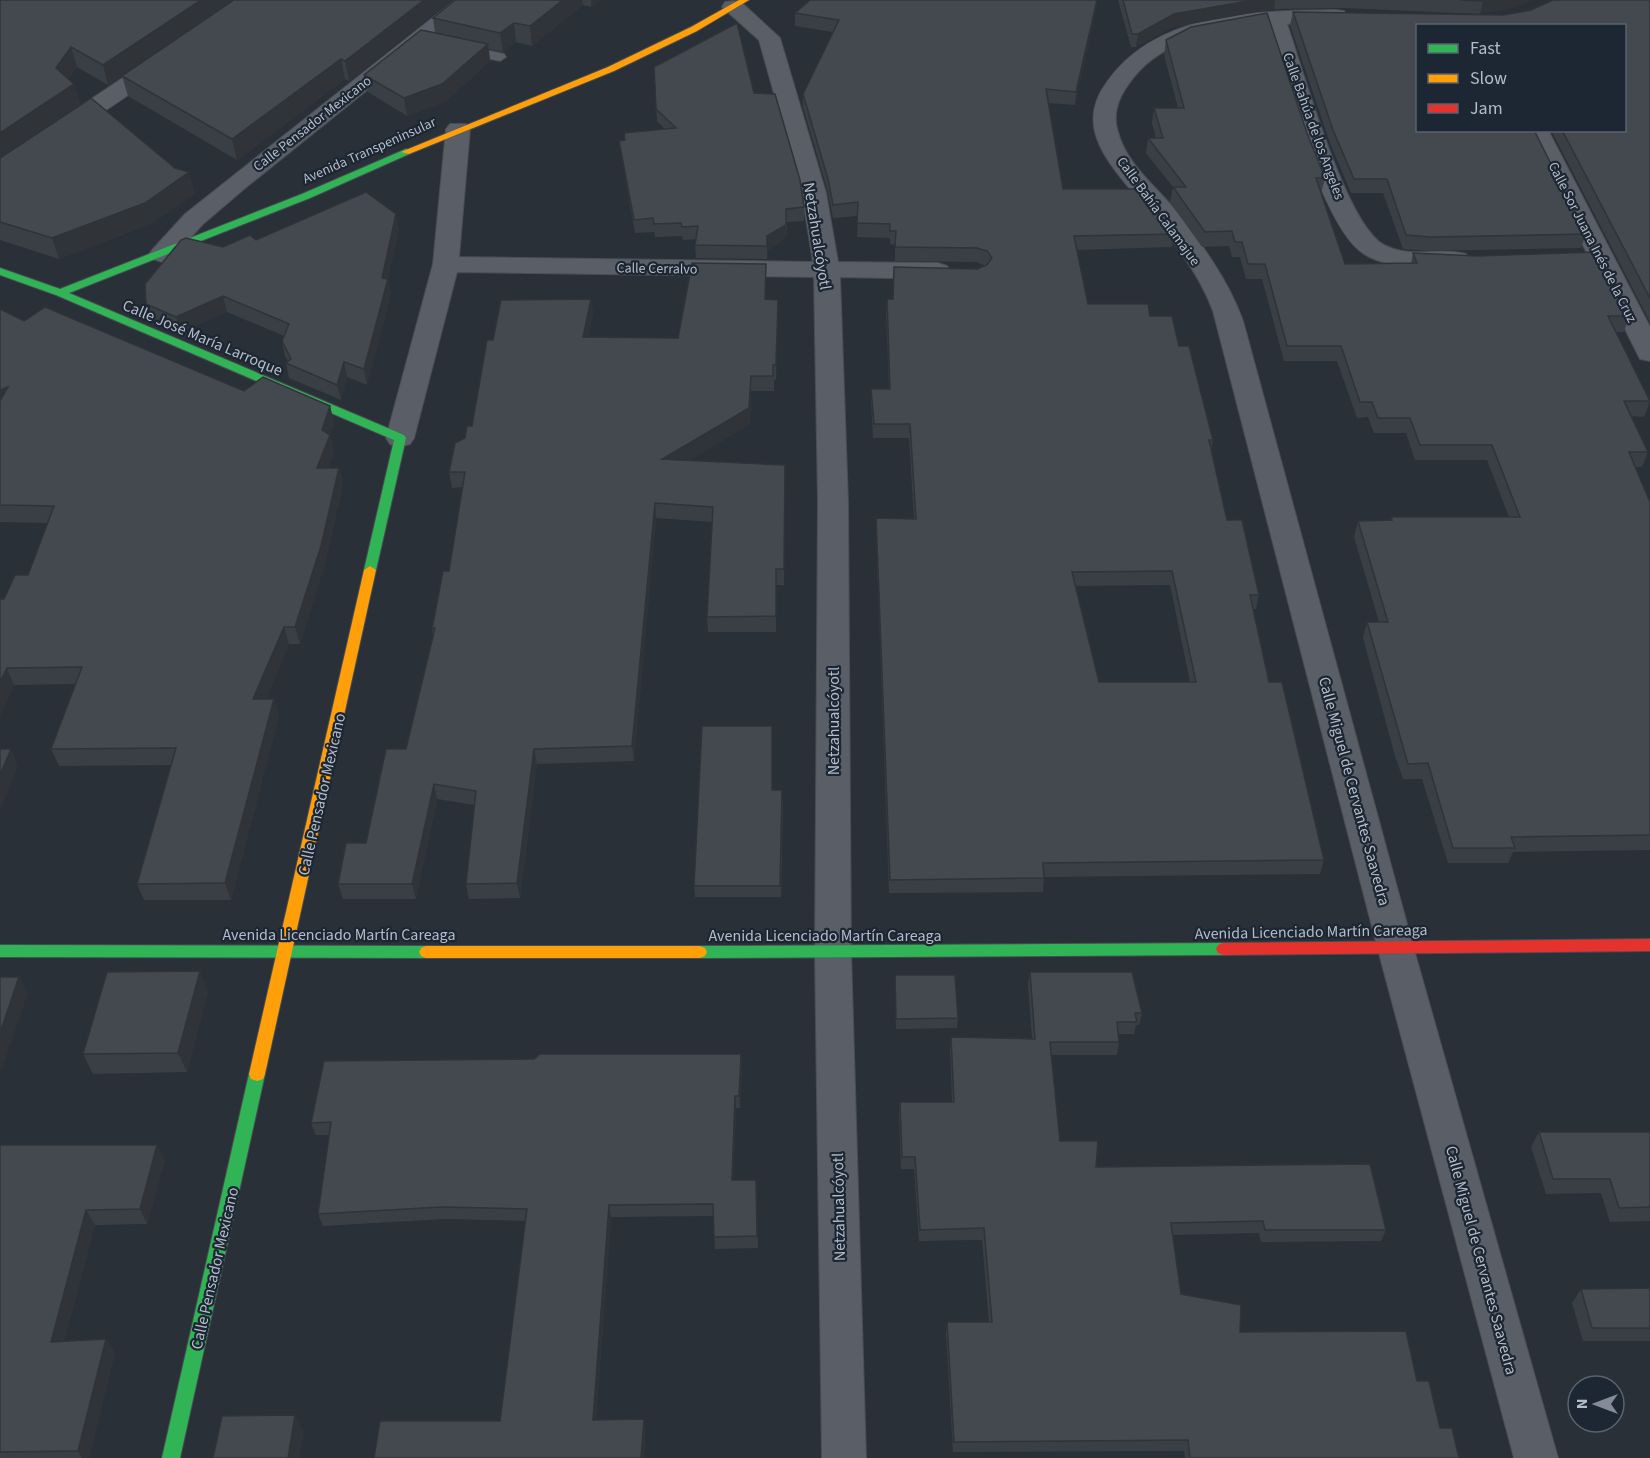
<svg xmlns="http://www.w3.org/2000/svg" width="1650" height="1458" viewBox="0 0 1650 1458" font-family="'Source Sans 3',sans-serif">
<rect width="100%" height="100%" fill="#2a3038"/>
<g fill="none" stroke-linecap="round" stroke-linejoin="round">
<g stroke="#484c53" stroke-width="2">
<polygon id="lane" points="467,46 504,54 506,57 500,61 463,53 463,47"/>
</g>
<g stroke="#484c53" stroke-width="2">
<g id="street">
<polygon points="455,0 479,0 244,189 203,224 171,259 162,262 153,259 149,254 153,249 185,214"/>
<polygon points="733,1 741,2 780,38 826,193 838,262 938,263 947,266 951,271 947,276 938,279 840,277 848,502 851,952 866,1458 822,1458 815,952 818,502 814,277 457,272 414,438 410,444 400,447 390,444 386,438 433,264 446,129 450,124 466,124 470,129 459,257 813,262 802,193 759,40 722,7 725,2"/>
<path d="M1336 10 1344 11 1347 16 1344 21 1287 24C1303 69 1345 224 1384 245 1410 259 1440 247 1466 254L1470 259 1466 264C1439 271 1383 270 1360 251 1320 219 1283 77 1266 25 1219 30 1165 38 1134 77 1121 93 1111 111 1118 132 1126 162 1151 182 1171 205 1199 240 1228 279 1243 321L1413 946 1558 1458H1514L1377 946 1213 311C1199 273 1172 238 1146 208 1130 188 1111 169 1100 146 1089 123 1092 102 1107 82 1157 11 1257 11 1336 10Z"/>
<polygon points="162,55 170,57 173,62 170,67 8,176 0,178 0,160 154,57"/>
<polygon points="1525,130 1548,130 1650,327 1650,361 1640,359 1637,353"/>
</g>
</g>
<g stroke="#484c53" stroke-width="2">
<g id="fast">
<polygon points="406,149 409,150 409,154 310,198 69,293 404,435 406,438 376,570 370,574 364,570 394,440 56,295 0,275 0,268 60,289 302,194"/>
<polygon points="1223,943 1228,945 1230,949 1228,953 1223,955 700,958 695,956 693,952 695,948 700,946"/>
<polygon points="0,945 426,946 431,948 433,952 431,956 426,958 0,957"/>
<polygon points="257,1067 263,1069 265,1074 180,1458 162,1458 249,1074 251,1069"/>
</g>
</g>
<g stroke="#484c53" stroke-width="2">
<g id="slow">
<polygon points="739,0 749,0 697,31 614,71 409,154 401,152 608,67 691,27"/>
<polygon points="370,566 376,570 265,1074 263,1079 257,1081 251,1079 249,1074 364,570"/>
<polygon points="426,946 700,946 705,948 707,952 705,956 700,958 426,958 421,956 419,952 421,948"/>
</g>
</g>
<g stroke="#484c53" stroke-width="2">
<polygon id="jam" points="1650,939 1650,951 1223,955 1218,953 1216,949 1218,945 1223,943"/>
</g>
<use href="#lane" fill="#5a5e66" fill-rule="evenodd"/>
<use href="#street" fill="#5a5e66" fill-rule="evenodd"/>
<use href="#fast" fill="#30b455" fill-rule="evenodd"/>
<use href="#slow" fill="#ff9f0a" fill-rule="evenodd"/>
<use href="#jam" fill="#e5322d" fill-rule="evenodd"/>
</g>
<g fill="#3a3f45" fill-rule="evenodd">
<polygon points="0,0 451,0 349,81 345,79 237,160 128,96 122,76 188,32 108,85 77,67 68,79 74,84 80,104 1,158 195,193 151,224 59,259 0,240"/>
<polygon points="455,0 600,0 591,7 583,5 532,46 516,42 503,52 489,49 490,61 445,102 407,116 368,92 364,75 435,33 433,18"/>
<path d="M1098 0 1075 105 1048 103 1063 189 1174 234 1172 247 1077 250 1088 304 1150 316 1179 346 1213 440 1211 451 1227 520 1259 595 1256 609H1253L1269 682 1324 860 1320 874 1044 877 1043 892 889 893 876 533V518L914 519 909 438H873L871 403V389H889L886 313 887 299H893L986 266 976 262 895 261V245L890 244V238L857 237 858 216 833 218 828 192 803 107V94L833 32 795 26V13ZM1170 585 1190 682H1099L1076 586Z"/>
<polygon points="1118,0 1532,0 1512,8 1480,14 1344,8 1274,9 1173,27 1136,47 1131,47"/>
<polygon points="1650,0 1650,322 1551,130 1624,130 1418,26 1586,234 1581,248 1427,251 1403,249 1383,193 1351,193 1330,143 1290,25 1293,12 1503,15 1531,10"/>
<polygon points="1166,40 1307,133 1325,178 1321,193 1345,264 1411,264 1413,253 1629,316 1624,332 1616,332 1650,401 1644,417 1632,416 1648,452 1642,467 1635,467 1650,502 1650,850 1513,852 1508,863 1448,863 1422,779 1403,779 1395,756 1363,638 1367,622 1379,622 1354,537 1358,521 1390,520 1391,517 1509,517 1487,460 1415,460 1406,433 1374,433 1368,417 1357,418 1337,361 1284,361 1262,279 1246,279 1240,257 1232,257 1229,246 1202,247 1170,202 1173,187 1146,153 1148,138 1156,138 1152,123 1154,108 1178,108 1164,55"/>
<polygon points="654,67 754,93 804,207 804,221 787,222 786,238 768,250 767,259 696,258 695,245 696,239 683,240 682,236 655,237 654,232 635,233 621,154 619,141 624,140 624,133 665,129 657,121"/>
<polygon points="399,229 388,279 391,294 367,385 347,377 341,400 289,378 286,363 288,361 285,356 282,341 284,336 227,312 181,332 150,319 146,304 223,247 256,240"/>
<polygon points="766,264 766,300 778,315 776,380 774,380 774,391 751,391 750,424 688,461 785,465 784,585 776,585 776,632 708,632 707,617 712,522 656,518 634,761 537,764 520,898 469,899 466,884 474,805 437,799 416,899 343,899 338,884 366,843 406,749 433,636 432,629 449,571 463,487 452,488 449,472 465,438 472,426 493,340 591,299 593,314 588,337 678,338"/>
<polygon points="0,309 24,321 244,391 330,406 334,423 330,435 334,452 328,468 339,468 343,485 325,563 300,644 289,644 266,699 274,699 279,716 231,900 144,900 137,884 171,765 59,766 51,749 75,684 14,685 0,716 0,599 4,599 28,575 48,523 0,522"/>
<polygon points="772,726 772,790 783,801 781,897 695,897 694,886"/>
<polygon points="1030,972 1142,1013 1139,1025 1136,1025 1134,1034 1118,1034 1119,1042 1117,1055 1051,1055 1060,1141 1096,1167 1386,1230 1381,1241 1261,1242 1259,1233 1173,1235 1181,1294 1240,1332 1417,1381 1440,1428 1459,1458 1185,1458 1184,1451 953,1452 946,1333 947,1322 989,1322 982,1240 919,1241 914,1169 901,1169 899,1114 900,1102 952,1102 950,1050 951,1037 1032,1038 1028,985"/>
<polygon points="895,975 958,1018 957,1028 896,1029"/>
<polygon points="208,991 187,1072 93,1074 83,1054"/>
<polygon points="741,1054 742,1067 740,1108 736,1108 733,1180 756,1180 758,1248 715,1249 713,1216 611,1217 596,1420 644,1419 645,1429 644,1458 374,1458 500,1421 526,1221 445,1219 323,1226 318,1214 329,1135 316,1135 311,1123 534,1059"/>
<polygon points="1539,1132 1650,1132 1650,1221 1610,1222 1601,1193 1546,1194 1531,1147"/>
<polygon points="0,1145 165,1160 147,1224 95,1225 64,1341 106,1339 115,1353 89,1458 0,1458"/>
<polygon points="1650,1288 1650,1341 1583,1341 1572,1303 1581,1289"/>
</g>
<g fill="#303338">
<polygon points="201,0 235,0 108,85 103,65"/>
<polygon points="424,0 451,0 349,81 345,61"/>
<polygon points="563,0 582,0 583,5 532,46 530,26"/>
<polygon points="591,0 600,0 591,7"/>
<polygon points="1097,0 1098,0 1075,105 1076,92"/>
<polygon points="1254,0 1275,0 1274,9 1173,27 1136,47 1138,34 1174,14"/>
<polygon points="1489,0 1532,0 1512,8 1480,14 1483,1"/>
<polygon points="514,23 516,42 503,52 500,33"/>
<polygon points="488,44 490,61 445,102 407,116 404,98"/>
<polygon points="71,47 77,67 62,88 56,68"/>
<polygon points="341,59 345,79 237,160 232,139"/>
<polygon points="74,84 80,104 0,158 0,133"/>
<polygon points="189,172 195,193 151,224 59,259 52,238"/>
<polygon points="786,209 786,238 768,250 767,259 767,236"/>
<polygon points="396,214 399,229 385,293 382,278"/>
<polygon points="388,279 391,294 367,385 364,369"/>
<polygon points="223,296 227,312 181,332 176,317"/>
<polygon points="591,299 593,314 585,353 583,337"/>
<polygon points="778,300 778,315 776,380 776,365"/>
<polygon points="344,362 347,377 341,400 337,385"/>
<polygon points="751,376 751,391 750,424 664,475 662,459"/>
<polygon points="8,387 0,410 0,390"/>
<polygon points="330,406 334,423 329,438 330,435 334,452 321,485 317,468 322,430"/>
<polygon points="339,468 343,485 325,563 300,644 295,627"/>
<polygon points="655,503 656,518 634,761 632,746"/>
<polygon points="284,627 289,644 259,716 253,699"/>
<polygon points="7,668 14,685 0,716 0,682"/>
<polygon points="274,699 279,716 231,900 225,883"/>
<polygon points="11,749 18,766 0,811 0,775"/>
<polygon points="534,749 537,764 520,898 517,883"/>
<polygon points="434,784 437,799 416,899 412,884"/>
<polygon points="200,971 208,991 187,1072 178,1053"/>
<polygon points="19,977 28,993 0,1074 0,1033"/>
<polygon points="741,1054 742,1067 740,1108 739,1096"/>
<polygon points="735,1096 736,1108 733,1192 732,1180"/>
<polygon points="157,1145 165,1160 147,1224 140,1209"/>
<polygon points="609,1205 611,1217 595,1430 593,1420"/>
<polygon points="86,1210 95,1225 60,1355 51,1342"/>
<polygon points="106,1339 115,1353 89,1458 82,1458 78,1451"/>
<polygon points="295,1415 304,1433 299,1458 288,1458"/>
<polygon points="644,1419 645,1429 644,1458 641,1458"/>
</g>
<g fill="#444950" stroke="#303338" stroke-width="1.5" fill-rule="evenodd">
<polygon points="0,0 201,0 103,65 71,47 56,68 74,84 0,133"/>
<polygon points="234,0 424,0 345,61 341,59 232,139 122,76"/>
<polygon points="455,0 563,0 530,26 514,23 500,33 433,18"/>
<path d="M810 0H1097L1076 92 1046 89 1063 189H1141L1174 234 1074 236 1088 304H1148L1150 316H1172L1179 346H1189L1213 440H1209L1227 520H1242L1259 595H1250L1269 682H1282L1324 860 1043 863 1044 878 890 880 876 518 916 519 910 424H874L871 389H890L887 299H893L894 267 977 269 987 265 992 258 987 251 977 248 895 247 896 231H890V224L857 223 858 202 833 205 828 179 803 94 839 20 795 13ZM1172 571 1196 682H1099L1072 572Z"/>
<polygon points="1123,0 1254,0 1174,14 1138,34 1132,34"/>
<polygon points="1460,0 1489,0 1483,1"/>
<polygon points="1553,0 1650,0 1650,298 1562,130 1624,130 1624,26 1418,26 1418,130 1534,130 1586,234 1431,237 1406,235 1387,179 1354,179 1333,130 1293,12 1503,15 1531,10"/>
<polygon points="1267,13 1307,133 1325,178 1316,178 1345,264 1417,263 1413,253 1477,256 1596,252 1629,316 1608,316 1650,401 1624,401 1648,452 1629,452 1650,502 1650,835 1511,837 1515,848 1453,848 1428,763 1408,764 1367,622 1388,622 1358,521 1392,520 1391,517 1520,517 1492,445 1420,445 1410,418 1378,418 1372,402 1360,402 1341,346 1287,346 1265,264 1248,264 1242,242 1235,242 1232,231 1205,232 1173,187 1186,187 1148,138 1163,138 1154,108 1184,108 1166,40 1191,27"/>
<polygon points="737,23 754,93 775,94 800,180 804,207 786,209 786,225 767,236 767,246 695,245 698,226 682,227 681,223 654,224 653,218 634,220 619,141 625,140 624,133 676,128 656,109 654,67"/>
<polygon points="421,30 488,44 442,84 404,98 364,75"/>
<polygon points="91,98 175,168 189,172 145,203 52,238 0,222 0,158"/>
<polygon points="366,192 396,214 382,278 388,279 364,369 344,362 337,385 286,363 291,359 282,341 289,324 223,296 176,317 146,304 145,284 181,240 186,238 223,247 250,235 256,240"/>
<polygon points="692,263 766,264 765,299 778,300 776,365 773,365 773,376 751,376 749,408 662,459 785,465 784,569 776,569 776,616 707,617 713,507 655,503 632,746 534,749 517,883 466,884 476,791 434,784 412,884 338,884 346,843 366,843 386,749 406,749 435,628 432,629 443,571 449,571 465,472 449,472 455,443 465,438 467,426 472,426 487,340 493,340 501,300 591,299 583,337 678,338"/>
<polygon points="45,307 244,391 263,377 330,406 322,430 330,435 317,468 339,468 321,546 295,627 284,627 253,699 274,699 225,883 137,884 176,748 51,749 82,667 7,668 0,682 0,599 4,599 15,575 28,575 54,506 0,505 0,401 8,387 0,390 0,309 24,321"/>
<polygon points="702,726 772,726 772,790 782,790 780,886 694,886"/>
<polygon points="0,749 11,749 0,775"/>
<polygon points="200,971 178,1053 83,1054 107,972"/>
<polygon points="1030,972 1132,972 1142,1013 1135,1013 1137,1022 1117,1022 1119,1042 1050,1042 1060,1141 1098,1141 1096,1167 1370,1164 1386,1230 1265,1230 1263,1221 1171,1223 1181,1294 1241,1305 1240,1332 1406,1331 1417,1381 1429,1381 1440,1428 1452,1428 1459,1458 1190,1458 1188,1440 954,1442 947,1322 992,1322 984,1228 920,1230 915,1157 902,1157 900,1102 954,1102 951,1037 1035,1039"/>
<polygon points="895,975 955,975 958,1018 896,1019"/>
<polygon points="0,977 19,977 0,1033"/>
<polygon points="540,1054 741,1054 739,1096 735,1096 732,1180 756,1180 757,1236 714,1237 713,1204 609,1205 593,1420 644,1419 641,1458 374,1458 380,1421 500,1421 527,1209 442,1207 318,1214 331,1122 311,1123 324,1061 534,1059"/>
<polygon points="1539,1132 1650,1132 1650,1207 1619,1208 1610,1179 1553,1179"/>
<polygon points="0,1145 157,1145 140,1209 86,1210 51,1342 106,1339 78,1451 0,1452"/>
<polygon points="1650,1288 1650,1328 1592,1328 1581,1289"/>
<polygon points="295,1415 288,1458 213,1458 222,1416"/>
</g>
<g text-anchor="middle" stroke-width="4.5" stroke-linejoin="round" paint-order="stroke">
<g font-size="14" fill="#b4bcc9" stroke="#1d2633">
<text transform="translate(312 123) rotate(-38)" y="5">Calle Pensador Mexicano</text>
<text transform="translate(1314 126) rotate(70)" y="5">Calle Bahúa de los Angeles</text>
<text transform="translate(369 150) rotate(-24)" y="5">Avenida Transpeninsular</text>
<text transform="translate(1159 211) rotate(54)" y="5">Calle Bahía Calamajue</text>
<text transform="translate(1593 242) rotate(63)" y="5">Calle Sor Juana Inés de la Cruz</text>
<text transform="translate(657 268) rotate(1)" y="5">Calle Cerralvo</text>
</g>
<g font-size="16" fill="#b4bcc9" stroke="#1d2633">
<text transform="translate(818 236) rotate(81)" y="6">Netzahualcóyotl</text>
<text transform="translate(203 337) rotate(23)" y="6">Calle José María Larroque</text>
<text transform="translate(833 721) rotate(-90)" y="6">Netzahualcóyotl</text>
<text transform="translate(1355 791) rotate(75)" y="6">Calle Miguel de Cervantes Saavedra</text>
<text transform="translate(321 794) rotate(-77)" y="6">Calle Pensador Mexicano</text>
<text transform="translate(1311 931) rotate(-1)" y="6">Avenida Licenciado Martín Careaga</text>
<text x="339" y="940">Avenida Licenciado Martín Careaga</text>
<text x="825" y="941">Avenida Licenciado Martín Careaga</text>
<text transform="translate(838 1207) rotate(-91)" y="6">Netzahualcóyotl</text>
<text transform="translate(1482 1260) rotate(75)" y="6">Calle Miguel de Cervantes Saavedra</text>
<text transform="translate(214 1268) rotate(-77)" y="6">Calle Pensador Mexicano</text>
</g>
</g>
<rect x="1416" y="24" width="210" height="108" fill="#1d2633" stroke="#59626f" stroke-width="1.5"/>
<rect x="1428" y="44" width="30" height="9" fill="#30b455" stroke="#59626f" stroke-width="1.5"/>
<text x="1470" y="54" font-size="18" fill="#b4bcc9">Fast</text>
<rect x="1428" y="74" width="30" height="9" fill="#ff9f0a" stroke="#59626f" stroke-width="1.5"/>
<text x="1470" y="84" font-size="18" fill="#b4bcc9">Slow</text>
<rect x="1428" y="104" width="30" height="9" fill="#e5322d" stroke="#59626f" stroke-width="1.5"/>
<text x="1470" y="114" font-size="18" fill="#b4bcc9">Jam</text>
<g transform="translate(1596 1404) rotate(270)"><circle r="28" fill="#1d2633" stroke="#59626f" stroke-width="1.5"/>
<path d="M0-4.5L10 22L0 15L-10 22Z" fill="#848b96"/>
<text y="-9" font-size="16" font-weight="bold" text-anchor="middle" fill="#b4bcc9">N</text>
</g>
</svg>
